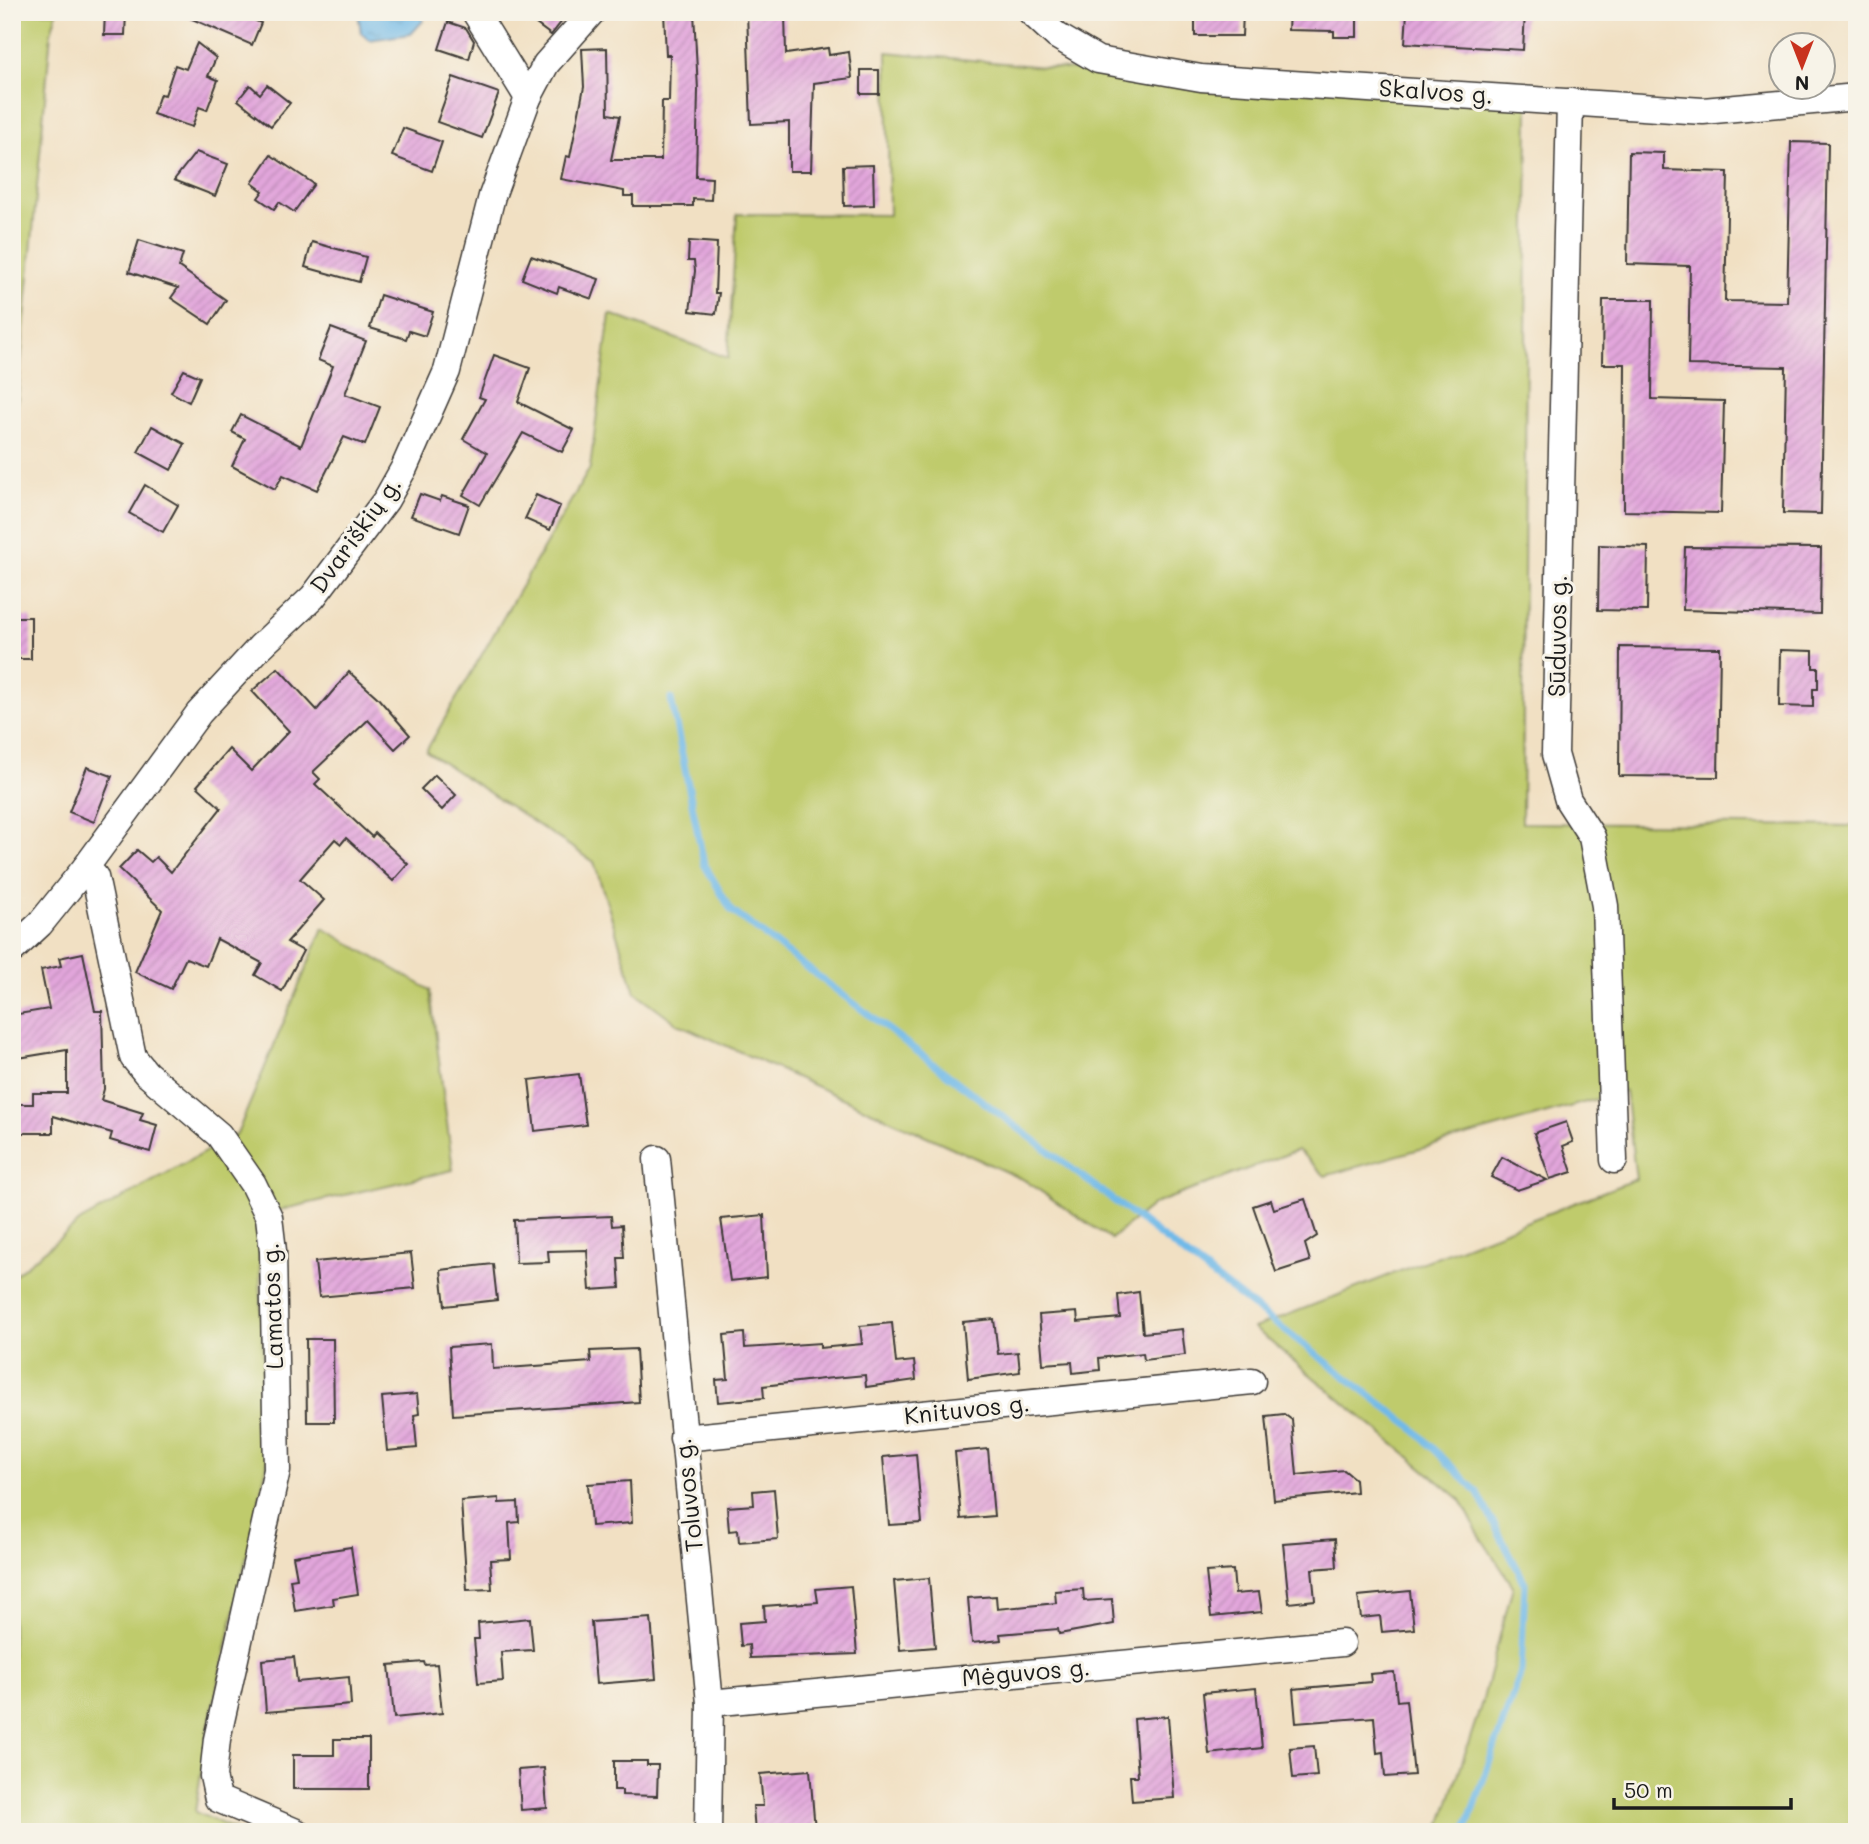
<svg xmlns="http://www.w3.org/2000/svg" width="1869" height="1844" viewBox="0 0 1869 1844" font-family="Mali,sans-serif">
<defs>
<pattern id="water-ripples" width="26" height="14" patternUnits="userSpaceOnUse" patternTransform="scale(1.75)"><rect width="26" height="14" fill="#6fb9e8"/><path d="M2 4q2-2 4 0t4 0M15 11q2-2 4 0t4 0" fill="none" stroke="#609ec6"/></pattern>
<pattern id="building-hatch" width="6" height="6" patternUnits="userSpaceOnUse" patternTransform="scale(1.75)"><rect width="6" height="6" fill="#e2a6db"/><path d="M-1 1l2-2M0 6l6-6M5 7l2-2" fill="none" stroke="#c18ebb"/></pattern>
</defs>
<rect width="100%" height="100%" fill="#f7f3e8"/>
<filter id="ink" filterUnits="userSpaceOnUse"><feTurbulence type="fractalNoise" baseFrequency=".0143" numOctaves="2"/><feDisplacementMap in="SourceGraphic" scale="14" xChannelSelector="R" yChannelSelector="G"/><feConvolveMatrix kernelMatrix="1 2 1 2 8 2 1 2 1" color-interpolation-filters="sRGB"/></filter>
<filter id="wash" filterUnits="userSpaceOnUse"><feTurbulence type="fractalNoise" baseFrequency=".00686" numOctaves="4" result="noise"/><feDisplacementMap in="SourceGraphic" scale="28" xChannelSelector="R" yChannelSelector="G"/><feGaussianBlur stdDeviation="1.57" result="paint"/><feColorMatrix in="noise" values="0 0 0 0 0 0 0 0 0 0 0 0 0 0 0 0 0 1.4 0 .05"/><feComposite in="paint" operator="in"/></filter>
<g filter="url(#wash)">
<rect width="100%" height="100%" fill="#f1e0c3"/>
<g fill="#bfcb6c" stroke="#6e7444" stroke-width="2">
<polygon points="12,12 57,12 51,33 12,461"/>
<polygon points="887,52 1107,73 1528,102 1522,823 1857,826 1857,1832 1439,1832 1483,1699 1513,1586 1479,1535 1461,1500 1254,1328 1636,1179 1625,1091 1325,1176 1298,1150 1154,1204 1111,1239 1024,1180 678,1024 635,992 594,862 426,751 590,468 610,314 728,358 737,214 889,215"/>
<polygon points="323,928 430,990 453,1170 258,1215 267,1465 207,1734 195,1812 241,1832 12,1832 12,1277 81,1221 237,1134"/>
</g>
<polygon fill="url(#water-ripples)" stroke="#466a82" stroke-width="2" points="358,12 422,12 423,21 411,34 369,40 361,33"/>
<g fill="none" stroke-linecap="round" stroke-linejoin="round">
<polyline stroke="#6fb9e8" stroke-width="7" points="671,699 704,864 731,910 1412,1427 1477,1492 1525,1583 1521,1672 1465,1832"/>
</g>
<g id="blocks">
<g fill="url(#building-hatch)">
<polygon points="105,12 126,12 125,35 104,35"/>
<polygon points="176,12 235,12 261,23 252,45"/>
<polygon points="520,12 569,12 551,35"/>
<polygon points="664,12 694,12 698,90 696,177 712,178 711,200 693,199 693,206 633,206 633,196 624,196 624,191 561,179 566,156 570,157 584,87 582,49 607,48 608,114 620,116 611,160 661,160 662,101 669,101 670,55 666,55"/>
<polygon points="747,12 785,12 786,54 828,48 829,55 849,52 852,78 814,83 811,171 789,171 789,122 751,124"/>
<polygon points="1195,12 1243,12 1242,36 1195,36"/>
<polygon points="1289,12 1357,12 1357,37 1334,37 1334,31 1288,30"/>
<polygon points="1407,12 1525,12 1523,50 1405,43"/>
<polygon points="448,22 466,28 474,41 469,59 439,49"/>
<polygon points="197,43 216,58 208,76 218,80 207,110 199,107 192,127 153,114 160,94 165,95 175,65 186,69"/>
<rect x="861" y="70" width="18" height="24"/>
<polygon points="453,77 499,93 482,138 437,122"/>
<polygon points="250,85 260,94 267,85 290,103 271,126 238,100"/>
<polygon points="403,128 442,142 432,171 392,156"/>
<polygon points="1791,142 1828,143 1821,514 1783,513 1786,367 1688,365 1690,266 1627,264 1629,152 1664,153 1664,170 1728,172 1725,301 1787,302"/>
<polygon points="196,152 228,164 215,196 174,180"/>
<polygon points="271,155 314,184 294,212 279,202 274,209 258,198 263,191 252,183"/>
<polygon points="873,165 874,205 844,206 843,166"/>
<polygon points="139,240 183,254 179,267 226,300 210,324 171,298 178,288 129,272"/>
<polygon points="689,241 717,243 715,293 719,293 716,314 690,311 695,271 694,261 688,261"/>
<polygon points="312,242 366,257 359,282 305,267"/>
<polygon points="531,256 599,279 592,299 559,287 557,293 522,279"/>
<polygon points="380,295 433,312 425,336 409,331 406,339 370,328"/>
<polygon points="1603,300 1653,300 1652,399 1724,401 1721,513 1624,511 1625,364 1602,364"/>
<polygon points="331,328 366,341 345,394 380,407 365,445 344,437 317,490 283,475 275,489 232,466 245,439 232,432 241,415 301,446 333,366 318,360"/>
<polygon points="494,355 530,368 518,402 574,430 562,452 523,433 480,505 463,495 487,453 463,439 485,399 479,397"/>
<polygon points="184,370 200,377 189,402 171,392"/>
<polygon points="152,426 185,444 171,470 138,452"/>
<polygon points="145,485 178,505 163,532 129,513"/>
<polygon points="420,494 440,501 442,496 469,505 459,533 411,516"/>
<polygon points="536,495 560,506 550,530 525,519"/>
<polygon points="1599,545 1648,547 1647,611 1598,610"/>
<polygon points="1685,547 1821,548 1820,614 1683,610"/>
<rect x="12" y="617" width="19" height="42"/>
<polygon points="1620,647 1720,648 1718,777 1619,776"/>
<polygon points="1780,650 1813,651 1813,668 1818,668 1818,689 1813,689 1813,707 1779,706"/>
<polygon points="278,668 317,710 349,672 377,697 410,735 395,749 368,720 313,772 320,779 315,784 372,837 375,833 408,864 393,881 346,838 341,844 335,839 300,879 324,900 287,942 303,951 282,991 255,975 262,963 217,939 206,966 186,958 171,989 135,972 162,910 119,869 137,850 151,862 156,857 171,872 221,808 197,786 229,749 251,771 289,731 252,691"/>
<polygon points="87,767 112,776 94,822 69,812"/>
<polygon points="435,775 456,795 442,810 421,789"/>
<polygon points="83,953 95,1011 102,1011 104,1089 101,1100 143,1113 140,1120 157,1125 150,1152 110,1140 112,1133 53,1116 53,1133 12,1133 12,1104 33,1104 33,1093 67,1093 67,1050 12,1059 12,1015 49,1009 41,970 61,966 59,958"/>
<polygon points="579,1074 586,1125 535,1131 529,1080"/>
<polygon points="1566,1122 1573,1142 1563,1146 1572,1172 1550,1179 1534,1133"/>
<polygon points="1502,1157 1547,1180 1517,1190 1491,1177"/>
<polygon points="1305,1199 1317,1236 1305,1244 1310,1261 1276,1272 1253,1206 1271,1200 1274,1209"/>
<polygon points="764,1215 767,1277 730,1281 721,1219"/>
<polygon points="611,1216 612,1226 622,1225 624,1258 618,1258 620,1288 590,1290 587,1250 548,1251 549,1262 516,1263 514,1220"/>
<polygon points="411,1253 415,1288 319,1297 315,1262"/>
<polygon points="493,1264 497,1300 445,1306 441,1270"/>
<polygon points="1139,1292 1143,1333 1182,1329 1185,1355 1144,1360 1143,1353 1099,1358 1100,1370 1073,1373 1072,1362 1043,1364 1039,1315 1077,1312 1078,1322 1120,1318 1118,1295"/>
<polygon points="994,1319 998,1354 1018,1352 1020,1372 968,1379 963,1322"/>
<polygon points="892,1323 896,1363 914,1361 916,1380 866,1387 865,1375 823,1379 763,1386 764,1398 718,1402 716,1380 728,1379 724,1335 744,1333 745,1348 820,1343 820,1348 862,1344 860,1326"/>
<polygon points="306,1339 333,1339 334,1422 307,1422"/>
<polygon points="492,1344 493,1369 591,1362 590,1351 636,1349 639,1402 453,1415 449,1347"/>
<polygon points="417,1394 419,1414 414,1415 417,1448 387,1451 382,1397"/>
<polygon points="1284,1414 1292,1420 1297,1475 1344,1470 1355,1479 1356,1492 1274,1500 1266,1416"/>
<polygon points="988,1449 994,1516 961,1519 955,1452"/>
<polygon points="916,1454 922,1523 889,1525 883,1457"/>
<polygon points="630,1481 632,1523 591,1526 588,1484"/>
<polygon points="774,1489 778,1539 739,1542 738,1530 729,1531 727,1507 754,1505 753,1491"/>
<polygon points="499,1498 499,1503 518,1502 519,1522 509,1523 511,1559 490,1560 492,1589 467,1590 461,1501"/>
<polygon points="1335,1539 1337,1567 1312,1569 1315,1600 1289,1603 1283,1543"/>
<polygon points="351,1547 358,1594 333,1598 334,1605 295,1611 290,1579 297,1578 293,1556"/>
<polygon points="1233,1570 1235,1594 1259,1592 1262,1612 1211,1617 1206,1572"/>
<polygon points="929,1578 935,1647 900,1650 894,1581"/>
<polygon points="851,1586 857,1654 750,1658 749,1645 741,1646 739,1623 765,1621 764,1606 818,1602 816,1589"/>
<polygon points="1083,1589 1084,1601 1112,1599 1114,1624 1059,1634 1058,1629 1000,1634 1001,1640 972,1643 968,1598 996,1596 997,1609 1056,1603 1055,1591"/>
<polygon points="1410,1591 1414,1629 1382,1632 1380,1616 1361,1618 1358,1596"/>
<polygon points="530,1618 533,1650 501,1652 503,1681 478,1683 474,1639 479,1639 478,1623"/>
<polygon points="651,1618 656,1679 596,1684 591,1622"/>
<polygon points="294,1657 297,1682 349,1677 351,1705 266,1712 262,1660"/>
<polygon points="424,1662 425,1665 437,1664 442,1713 394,1718 389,1665"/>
<polygon points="1394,1672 1397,1701 1406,1700 1414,1775 1385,1777 1383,1752 1377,1753 1374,1717 1296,1723 1293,1689 1371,1682 1370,1674"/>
<polygon points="1256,1688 1262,1748 1209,1754 1203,1693"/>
<polygon points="1168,1716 1174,1798 1132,1801 1130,1776 1138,1776 1134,1719"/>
<polygon points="334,1739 369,1739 369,1789 293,1789 293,1755 334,1755"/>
<polygon points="1314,1746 1317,1776 1293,1778 1290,1748"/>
<polygon points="614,1761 647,1761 647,1765 658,1765 657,1796 622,1795 622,1790 614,1790"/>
<polygon points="544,1768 547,1808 521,1810 518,1770"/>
<polygon points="810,1770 815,1830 755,1832 753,1806 763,1806 760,1774"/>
</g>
</g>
</g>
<g filter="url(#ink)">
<use href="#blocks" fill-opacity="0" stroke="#3c3935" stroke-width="2"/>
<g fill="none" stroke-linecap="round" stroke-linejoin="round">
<g stroke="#3c3935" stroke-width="29">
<g id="minor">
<polyline points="475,12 528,98"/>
<polyline points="1031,12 1057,36 1098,60 1201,78 1703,111 1857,97"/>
<polyline points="1570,102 1555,754 1568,800 1592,837 1605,906 1614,1160"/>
<polyline points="86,867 95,877 133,1057 146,1073 219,1135 253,1184 269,1217 273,1251 277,1470 217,1739 213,1776 218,1799 296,1832"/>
<polyline points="12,950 40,924 86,867 199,713 260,647 313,597 386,500 404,468 447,371 492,196 528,98 546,64 592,12"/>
<polyline points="657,1159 710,1703 708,1832"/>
<polyline points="683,1438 1252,1381"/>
<polyline points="710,1703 1342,1643"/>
</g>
</g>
<use href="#minor" stroke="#fff" stroke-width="26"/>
</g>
</g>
<g text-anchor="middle" stroke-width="6" stroke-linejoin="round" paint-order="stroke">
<g font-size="24" fill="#1c1c1c" stroke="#f7f3e8">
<text transform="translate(1436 92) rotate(4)" y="8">Skalvos g.</text>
<text transform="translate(356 535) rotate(-54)" y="8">Dvariškių g.</text>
<text transform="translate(1558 636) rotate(-89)" y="8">Sūduvos g.</text>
<text transform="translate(273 1306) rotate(-92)" y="8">Lamatos g.</text>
<text transform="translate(967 1410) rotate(-6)" y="8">Knituvos g.</text>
<text transform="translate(689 1495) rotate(-96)" y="8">Toluvos g.</text>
<text transform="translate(1026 1673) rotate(-5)" y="8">Mėguvos g.</text>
</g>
</g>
<rect width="1869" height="1844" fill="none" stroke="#f7f3e8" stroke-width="42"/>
<g transform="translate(1802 66) rotate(180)"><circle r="33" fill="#f7f3e8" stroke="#9f9d96" stroke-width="2"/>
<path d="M0-5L12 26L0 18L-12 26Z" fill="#c8321e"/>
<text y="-10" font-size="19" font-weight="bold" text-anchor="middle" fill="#1c1c1c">N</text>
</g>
<path d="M1614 1798v10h177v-10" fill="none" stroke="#1c1c1c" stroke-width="3.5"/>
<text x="1624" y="1798" font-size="21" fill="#1c1c1c" stroke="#f7f3e8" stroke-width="5" paint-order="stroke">50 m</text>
</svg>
